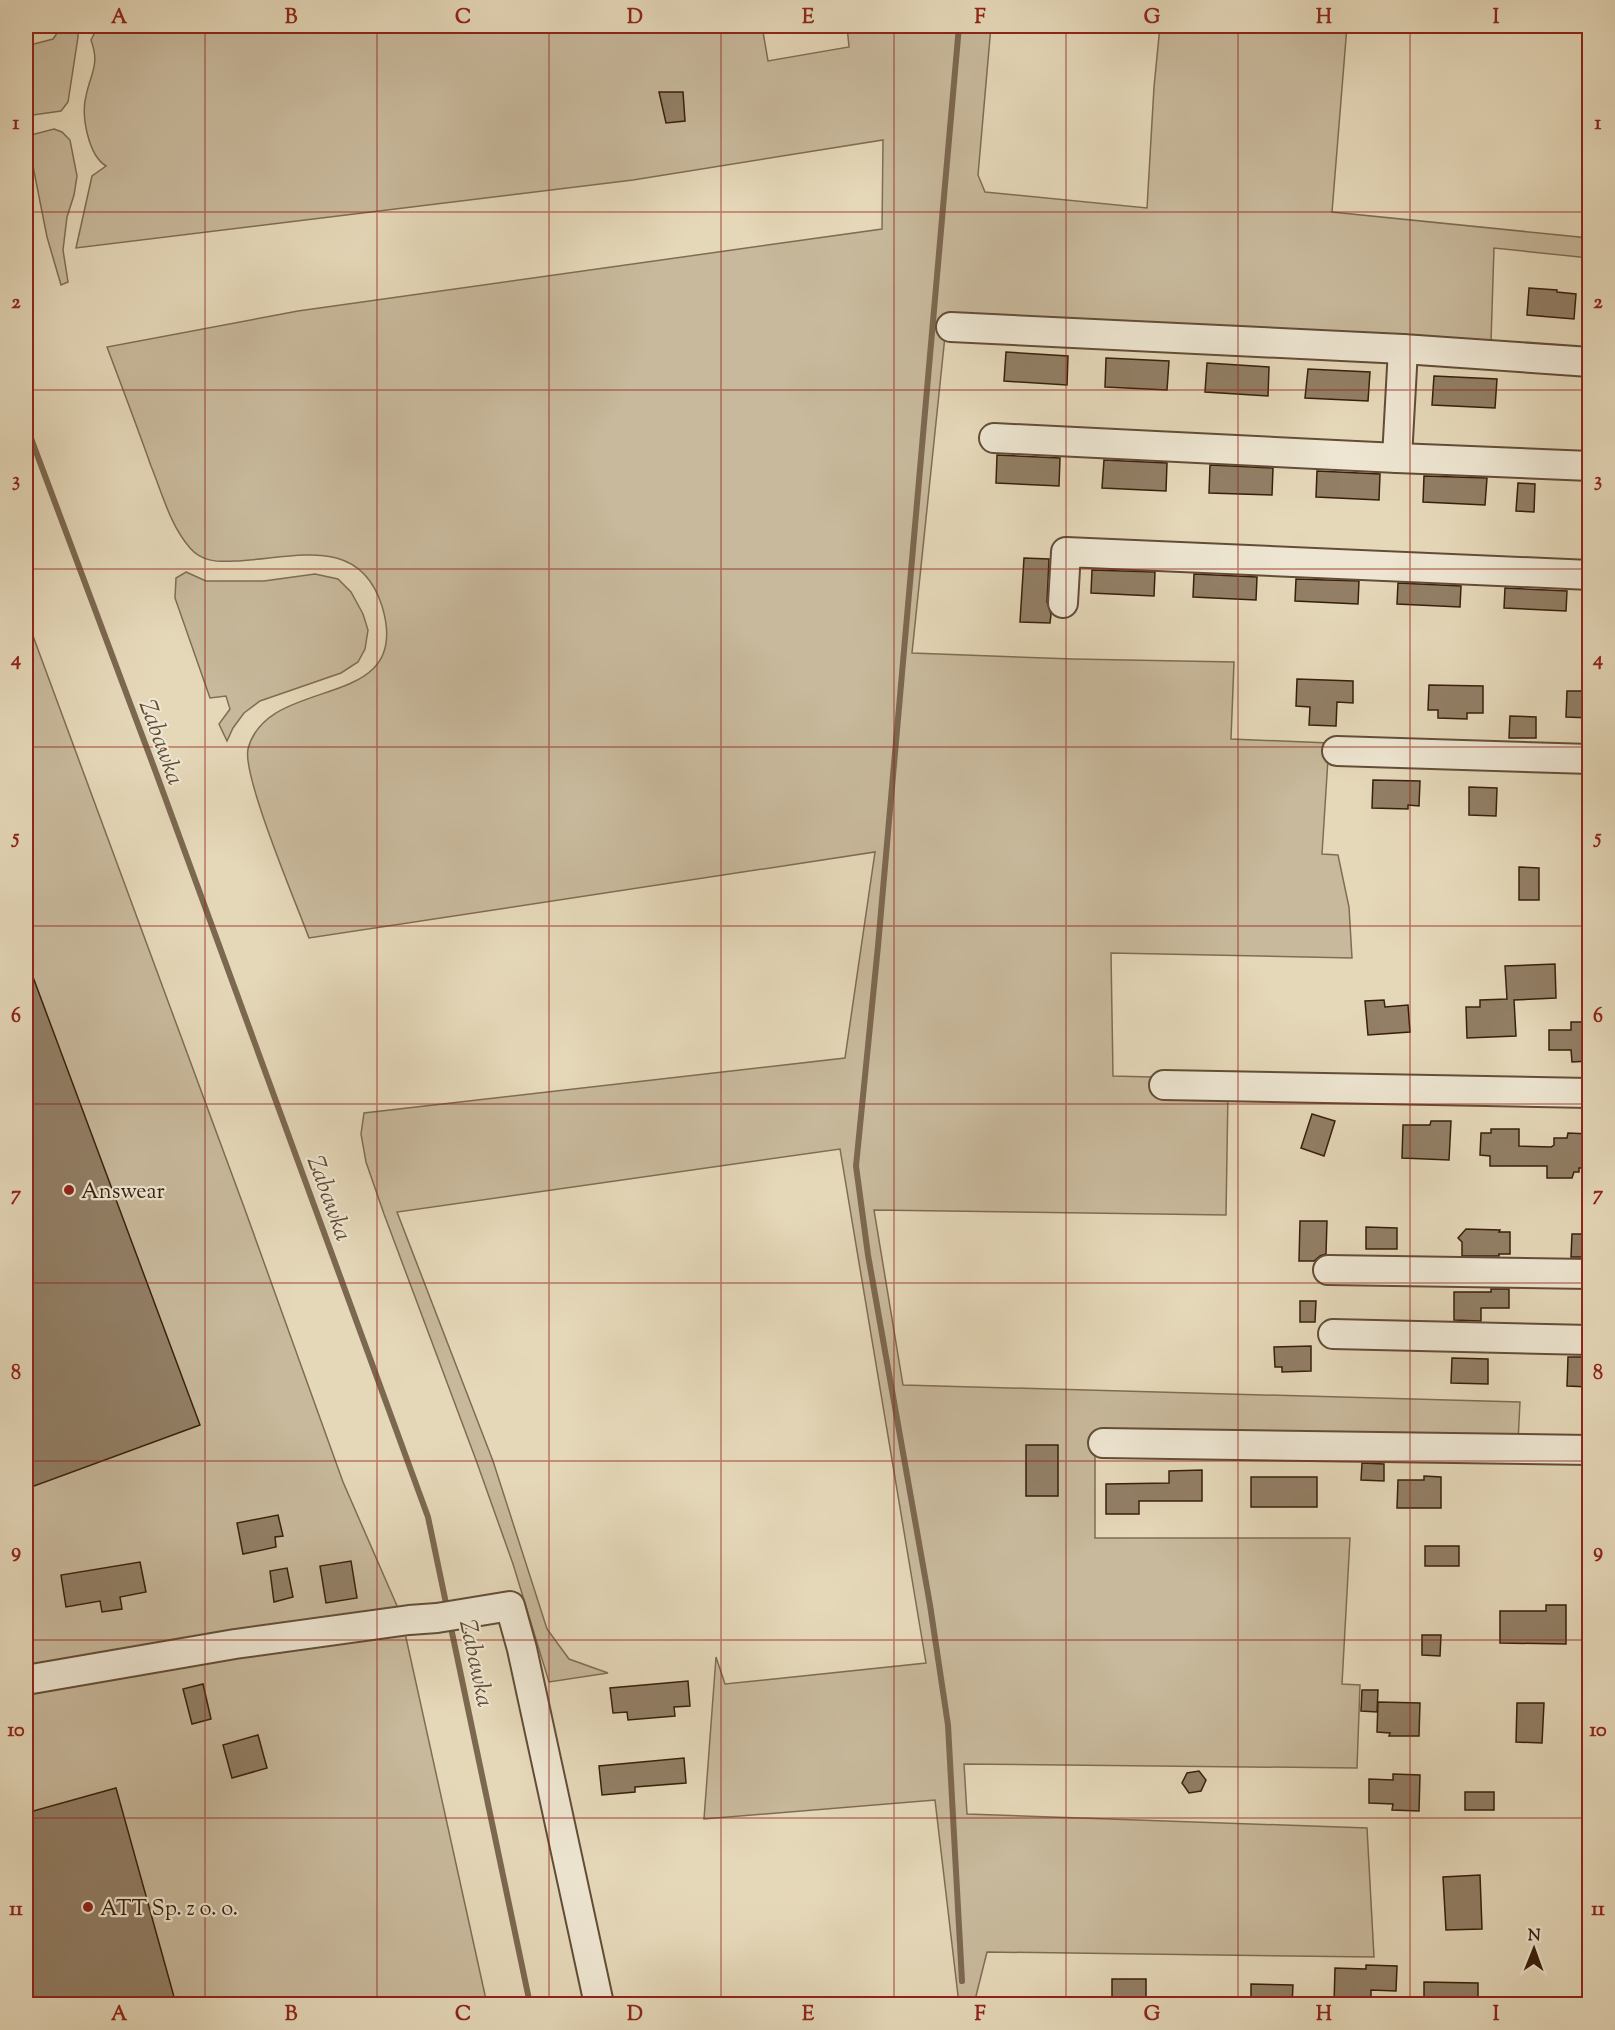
<svg xmlns="http://www.w3.org/2000/svg" width="1615" height="2030" viewBox="0 0 1615 2030" font-family="'Sorts Mill Goudy',serif">
<rect width="100%" height="100%" fill="#e5d8b9"/>
<filter id="stains"><feTurbulence type="fractalNoise" baseFrequency=".00333" numOctaves="4"/><feColorMatrix values="0 0 0 0 .2 0 0 0 0 .09 0 0 0 0 .02 0 0 0 .5 -.17"/></filter>
<radialGradient id="worn" r=".72"><stop offset=".6" stop-color="#630" stop-opacity="0"/><stop offset="1" stop-color="#630" stop-opacity=".3"/></radialGradient>
<g fill="#c8b99c" stroke="#806c54" stroke-width="1.5">
<polygon points="62,26 78,26 78,37 68,102 61,111 26,116 26,46 53,39"/>
<path d="M96 26H762L768 61 849 47 847 26H991L978 175 985 192 1147 208 1154 87 1160 26H1347L1332 212 1589 238V258L1494 248 1491 342 945 314V336L912 653 1073 659 1234 662 1231 739 1329 743 1322 854 1338 855 1349 907 1352 958 1111 953 1113 1076 1151 1077 1150 1091 1228 1092 1226 1215 874 1210 903 1385 1520 1402 1518 1442 1095 1439V1538H1350L1342 1684 1360 1685 1357 1768 964 1764 967 1814 1367 1828 1374 1957 987 1952 974 2004H959L935 1800 704 1819 716 1657 725 1684 926 1663 840 1149 397 1212 493 1461 547 1629 569 1659 608 1673 549 1682 513 1564 476 1460 384 1214 366 1162 361 1134 364 1113 845 1058 875 852 309 938C297 905 242 776 248 749 268 672 415 715 382 606 359 533 292 559 235 561 218 562 202 562 190 548 170 525 162 493 151 466 137 426 122 387 107 347L298 311 882 229 883 140 633 180 76 248 92 176 106 166C88 155 81 115 86 96 91 72 100 65 91 40L97 28Z"/>
<polygon points="54,129 62,132 70,140 77,176 74,195 67,217 63,250 68,282 61,285 47,237 27,136"/>
<polygon points="186,572 206,581 264,581 315,574 338,579 351,592 363,614 368,630 365,649 358,662 341,673 260,701 244,713 233,728 227,741 219,724 230,709 226,696 210,698 175,598 176,578"/>
<polygon points="26,617 244,1207 343,1482 401,1615 487,2004 26,2004"/>
</g>
<g fill="none" stroke-linecap="round" stroke-linejoin="round">
<g stroke="#7c6850" stroke-width="6">
<polyline points="959,26 878,946 856,1166 868,1255 930,1605 948,1725 962,1981"/>
<polyline points="26,425 155,770 428,1517 447,1608"/>
<polyline points="450,1623 530,2004"/>
</g>
</g>
<g fill="#927f66" stroke="#381f0c" stroke-width="1.5">
<polygon points="659,92 683,92 685,121 666,123"/>
<polygon points="1529,288 1557,290 1557,292 1576,294 1574,319 1527,315"/>
<polygon points="1006,352 1068,356 1067,385 1004,381"/>
<polygon points="1106,358 1169,361 1167,390 1105,387"/>
<polygon points="1207,363 1269,367 1268,396 1205,392"/>
<polygon points="1308,369 1370,372 1368,401 1305,398"/>
<polygon points="1434,376 1497,379 1495,408 1432,405"/>
<polygon points="997,455 1060,458 1059,486 996,483"/>
<polygon points="1104,460 1167,463 1166,491 1102,488"/>
<polygon points="1210,465 1273,468 1272,495 1209,493"/>
<polygon points="1317,471 1380,474 1379,500 1316,497"/>
<polygon points="1424,476 1487,478 1485,505 1423,502"/>
<polygon points="1518,483 1535,484 1534,512 1516,511"/>
<polygon points="1024,558 1049,559 1047,602 1051,614 1050,623 1020,622"/>
<polygon points="1092,570 1155,572 1154,596 1091,593"/>
<polygon points="1194,574 1257,577 1256,600 1193,597"/>
<polygon points="1296,579 1359,581 1358,604 1295,601"/>
<polygon points="1398,583 1461,586 1460,607 1397,604"/>
<polygon points="1505,588 1567,591 1566,611 1504,608"/>
<polygon points="1297,679 1353,681 1353,703 1337,702 1336,726 1309,725 1310,707 1296,706"/>
<polygon points="1429,685 1483,686 1483,713 1467,713 1467,719 1438,718 1438,710 1428,710"/>
<polygon points="1567,691 1590,691 1590,718 1566,717"/>
<polygon points="1510,716 1536,717 1536,738 1509,738"/>
<polygon points="1373,780 1420,781 1419,806 1408,805 1408,809 1372,808"/>
<polygon points="1469,787 1497,788 1496,816 1469,815"/>
<polygon points="1519,867 1539,868 1539,900 1519,900"/>
<polygon points="26,961 27,961 200,1425 26,1489"/>
<polygon points="1555,964 1556,998 1514,1000 1516,1036 1467,1038 1466,1007 1480,1007 1480,1000 1507,999 1505,966"/>
<polygon points="1384,1000 1385,1007 1408,1005 1410,1032 1368,1035 1365,1001"/>
<polygon points="1571,1022 1590,1022 1590,1061 1572,1062 1571,1050 1549,1050 1549,1030 1571,1030"/>
<polygon points="1312,1114 1335,1121 1324,1156 1301,1148"/>
<polygon points="1431,1121 1451,1121 1449,1160 1402,1158 1403,1125 1430,1125"/>
<polygon points="1491,1129 1519,1129 1519,1146 1551,1147 1554,1145 1554,1138 1567,1138 1568,1133 1590,1134 1589,1168 1579,1168 1579,1172 1574,1172 1572,1178 1547,1178 1547,1166 1490,1166 1490,1156 1480,1155 1481,1133 1491,1133"/>
<polygon points="1300,1221 1327,1221 1326,1254 1320,1256 1314,1261 1299,1261"/>
<polygon points="1366,1227 1397,1228 1397,1249 1366,1249"/>
<polygon points="1466,1229 1500,1230 1499,1232 1510,1232 1510,1254 1499,1254 1499,1256 1462,1256 1462,1242 1458,1238"/>
<polygon points="1572,1234 1590,1234 1590,1257 1571,1257"/>
<polygon points="1491,1289 1509,1289 1509,1308 1481,1308 1481,1321 1454,1320 1454,1292 1491,1292"/>
<polygon points="1300,1301 1316,1301 1315,1322 1300,1322"/>
<polygon points="1311,1346 1311,1371 1282,1372 1282,1367 1275,1367 1274,1347"/>
<polygon points="1568,1357 1590,1357 1590,1387 1567,1386"/>
<polygon points="1452,1358 1488,1359 1488,1384 1451,1383"/>
<rect x="1026" y="1445" width="32" height="51"/>
<polygon points="1362,1463 1384,1464 1384,1481 1361,1480"/>
<polygon points="1202,1470 1202,1501 1139,1501 1139,1514 1106,1514 1106,1484 1169,1483 1169,1471"/>
<polygon points="1424,1476 1441,1477 1441,1508 1397,1508 1398,1480 1424,1480"/>
<rect x="1251" y="1477" width="66" height="30"/>
<polygon points="278,1515 283,1536 275,1537 276,1547 243,1554 237,1523"/>
<rect x="1425" y="1546" width="34" height="20"/>
<polygon points="351,1561 357,1598 326,1603 320,1566"/>
<polygon points="140,1562 146,1592 120,1597 122,1609 102,1612 100,1601 66,1607 61,1575"/>
<polygon points="287,1568 293,1597 274,1602 270,1571"/>
<polygon points="1546,1605 1566,1605 1566,1644 1500,1643 1500,1611 1546,1611"/>
<polygon points="1422,1635 1441,1635 1440,1656 1422,1655"/>
<polygon points="688,1681 690,1706 674,1707 675,1716 628,1720 627,1712 613,1713 610,1688"/>
<polygon points="203,1684 211,1719 192,1724 183,1689"/>
<polygon points="1362,1690 1378,1690 1377,1712 1361,1711"/>
<polygon points="1378,1702 1420,1703 1419,1736 1389,1736 1390,1733 1377,1732"/>
<polygon points="1517,1703 1544,1703 1542,1743 1516,1742"/>
<polygon points="258,1735 267,1768 232,1778 223,1745"/>
<polygon points="684,1758 686,1783 635,1787 635,1792 602,1795 599,1766"/>
<polygon points="1199,1771 1206,1780 1201,1791 1189,1793 1182,1783 1187,1773"/>
<polygon points="1393,1774 1420,1775 1419,1811 1392,1810 1393,1804 1369,1803 1369,1779 1393,1780"/>
<polygon points="116,1788 176,2004 26,2004 26,1813"/>
<rect x="1465" y="1792" width="29" height="18"/>
<polygon points="1480,1875 1482,1929 1446,1930 1443,1877"/>
<polygon points="1366,1965 1397,1966 1396,1991 1371,1990 1371,2004 1334,2004 1335,1968 1366,1969"/>
<rect x="1112" y="1979" width="34" height="25"/>
<polygon points="1424,1982 1478,1983 1478,2004 1424,2004"/>
<polygon points="1251,1984 1293,1985 1292,2004 1251,2004"/>
</g>
<g fill="none" stroke-linecap="round" stroke-linejoin="round">
<g stroke="#634d37" stroke-width="32">
<g id="minor">
<polyline points="951,327 1403,349 1590,362"/>
<polyline points="994,438 1397,458 1403,349"/>
<polyline points="1397,458 1590,466"/>
<polyline points="1063,603 1066,552 1590,575"/>
<polyline points="1337,751 1590,759"/>
<polyline points="1164,1085 1590,1093"/>
<polyline points="1328,1270 1590,1274"/>
<polyline points="1333,1334 1590,1340"/>
<polyline points="1103,1443 1590,1450"/>
<polyline points="26,1680 235,1644 409,1620 437,1618 510,1606 522,1649 599,2004"/>
</g>
</g>
<use href="#minor" stroke="#eee6d2" stroke-width="28"/>
</g>
<path fill="none" stroke="#8f2418" stroke-width="1.5" stroke-opacity="0.55" d="M205 26V2004M377 26V2004M549 26V2004M721 26V2004M894 26V2004M1066 26V2004M1238 26V2004M1410 26V2004M26 212H1590M26 390H1590M26 569H1590M26 747H1590M26 926H1590M26 1104H1590M26 1283H1590M26 1461H1590M26 1640H1590M26 1818H1590"/>
<g fill="#8f2418" stroke="#eee6d2" stroke-width="2">
<circle cx="69" cy="1190" r="6"/>
<circle cx="88" cy="1907" r="6"/>
</g>
<g text-anchor="middle" stroke-width="4.5" stroke-linejoin="round" paint-order="stroke">
<g font-size="22" fill="#381f0c" stroke="#eee6d2" text-anchor="start">
<text x="81" y="1198">Answear</text>
<text x="100" y="1915">ATT Sp. z o. o.</text>
</g>
<g font-size="24" font-style="italic" fill="#604a34" stroke="#eee6d2">
<text transform="translate(162 742) rotate(70)" y="8">Zabawka</text>
<text transform="translate(330 1198) rotate(70)" y="8">Zabawka</text>
<text transform="translate(477 1663) rotate(78)" y="8">Zabawka</text>
</g>
</g>
<rect width="1615" height="2030" fill="none" stroke="#e5d8b9" stroke-width="66"/>
<g transform="translate(1534 1949) rotate(1)" stroke="#eee6d2" stroke-width="4.5" paint-order="stroke">
<path d="M0-4.5L10 22L0 15L-10 22Z" fill="#381f0c"/>
<text y="-9" font-size="16" font-weight="bold" text-anchor="middle" fill="#381f0c">N</text>
</g>
<rect x="33" y="33" width="1549" height="1964" fill="none" stroke="#8f2418" stroke-width="2"/>
<g font-size="20" text-anchor="middle" font-weight="bold" fill="#8f2418">
<text x="119" y="23">A</text>
<text x="291" y="23">B</text>
<text x="463" y="23">C</text>
<text x="635" y="23">D</text>
<text x="808" y="23">E</text>
<text x="980" y="23">F</text>
<text x="1152" y="23">G</text>
<text x="1324" y="23">H</text>
<text x="1496" y="23">I</text>
<text x="16" y="129">1</text>
<text x="1598" y="129">1</text>
<text x="16" y="308">2</text>
<text x="1598" y="308">2</text>
<text x="16" y="486">3</text>
<text x="1598" y="486">3</text>
<text x="16" y="665">4</text>
<text x="1598" y="665">4</text>
<text x="16" y="843">5</text>
<text x="1598" y="843">5</text>
<text x="16" y="1022">6</text>
<text x="1598" y="1022">6</text>
<text x="16" y="1200">7</text>
<text x="1598" y="1200">7</text>
<text x="16" y="1379">8</text>
<text x="1598" y="1379">8</text>
<text x="16" y="1557">9</text>
<text x="1598" y="1557">9</text>
<text x="16" y="1736">10</text>
<text x="1598" y="1736">10</text>
<text x="16" y="1915">11</text>
<text x="1598" y="1915">11</text>
<text x="119" y="2020">A</text>
<text x="291" y="2020">B</text>
<text x="463" y="2020">C</text>
<text x="635" y="2020">D</text>
<text x="808" y="2020">E</text>
<text x="980" y="2020">F</text>
<text x="1152" y="2020">G</text>
<text x="1324" y="2020">H</text>
<text x="1496" y="2020">I</text>
</g>
<rect width="100%" height="100%" filter="url(#stains)"/>
<rect width="100%" height="100%" fill="url(#worn)"/>
</svg>
